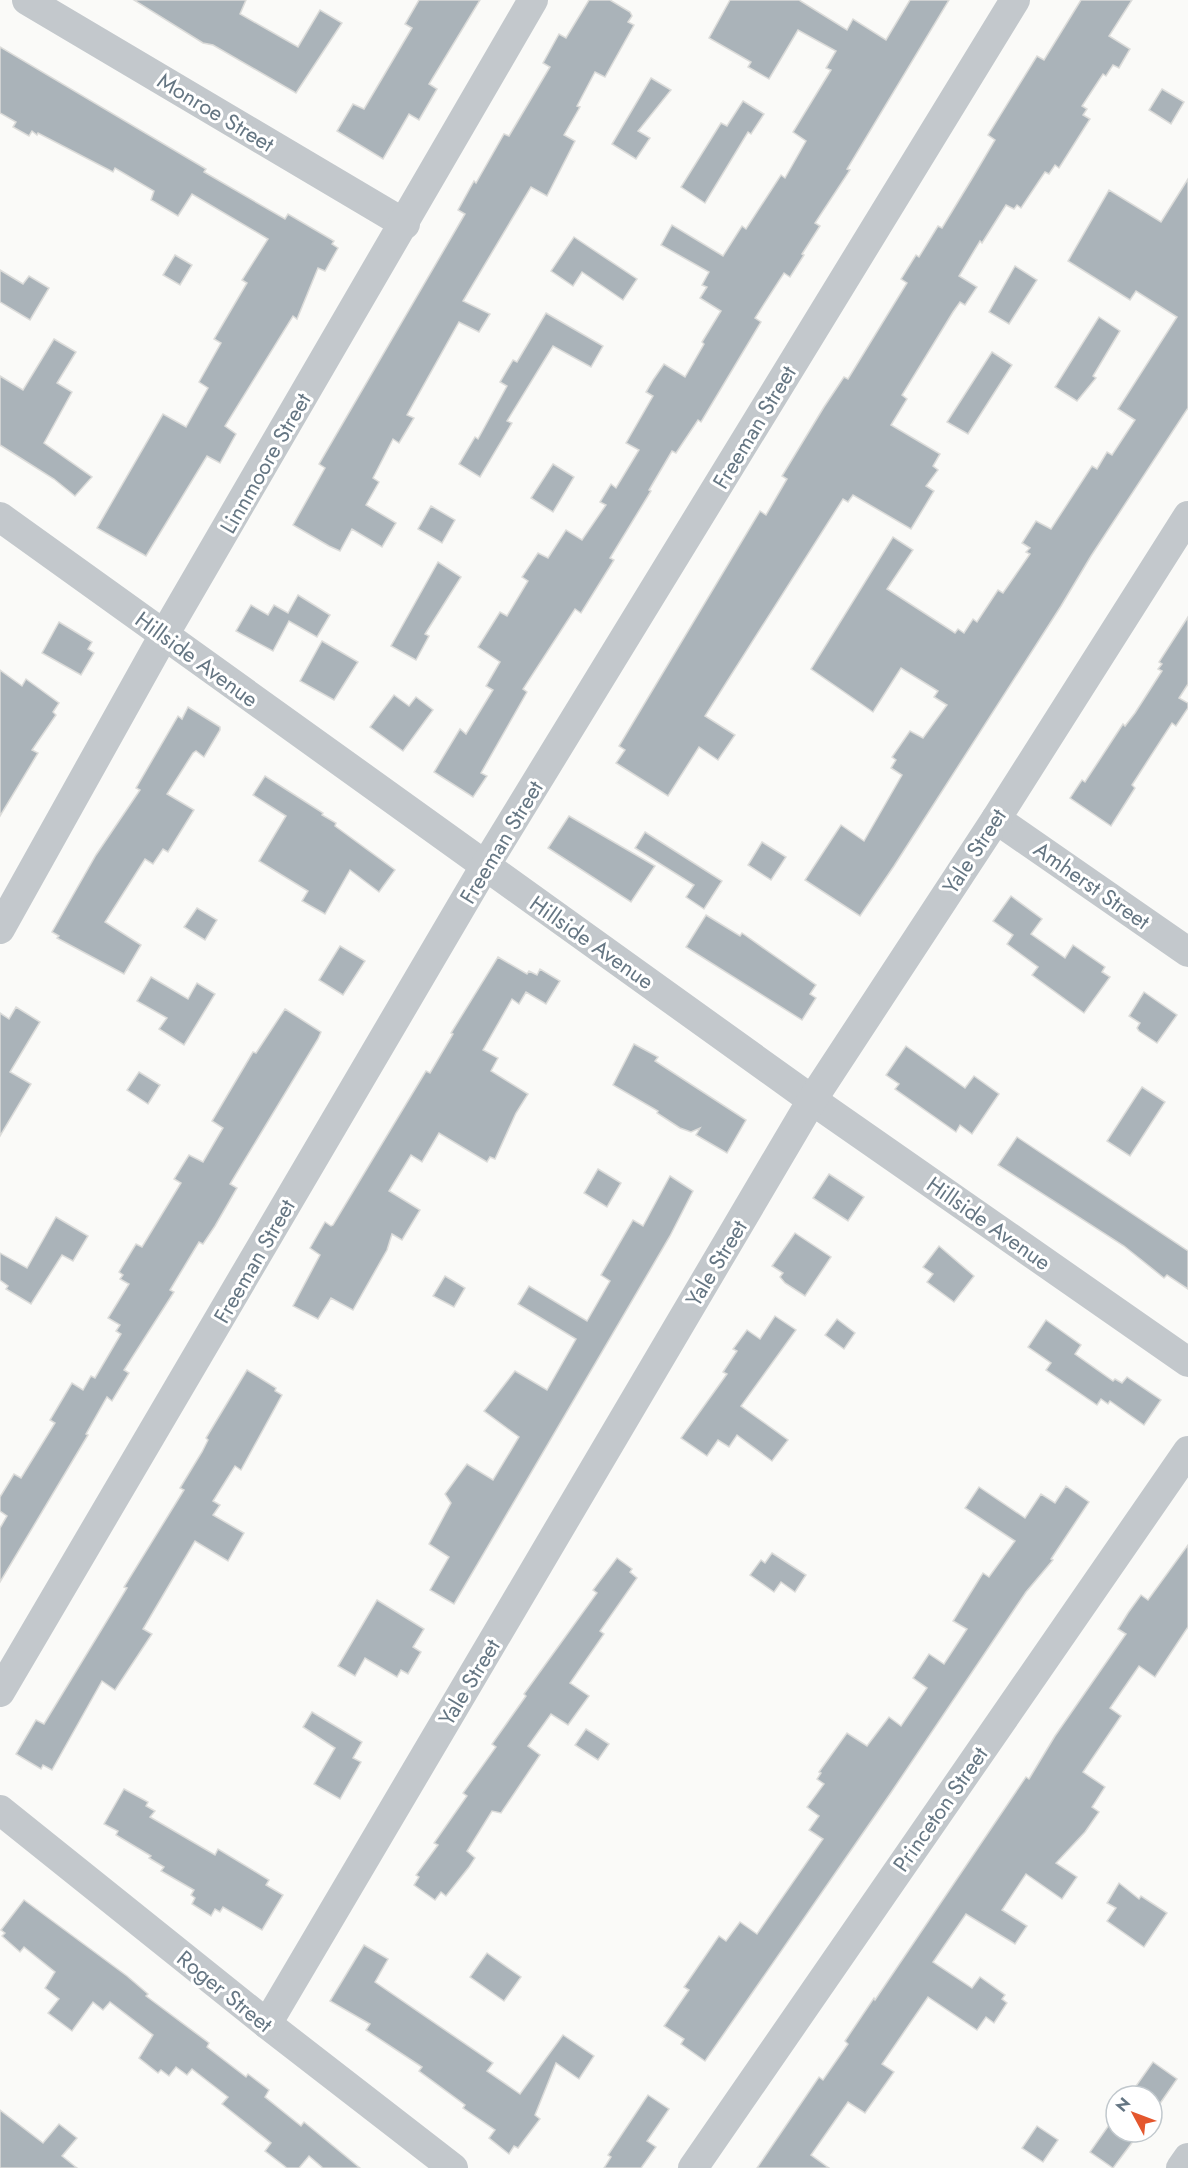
<svg xmlns="http://www.w3.org/2000/svg" width="1188" height="2168" viewBox="0 0 1188 2168" font-family="Jost,sans-serif">
<rect width="100%" height="100%" fill="#fafaf8"/>
<g fill="#aab3b9" stroke="#dcdcda" stroke-width="1.5">
<polygon points="134,0 246,0 240,14 298,47 320,10 342,23 296,93 213,45 203,43"/>
<polygon points="419,0 480,0 429,84 437,89 419,120 409,114 383,159 337,131 353,104 364,109 412,28 405,24"/>
<polygon points="589,0 610,0 630,12 632,16 628,22 634,25 605,77 595,72 577,106 580,107 564,135 575,141 547,196 531,187 463,301 490,314 479,332 459,322 407,415 414,418 399,443 393,439 373,478 379,482 366,505 396,523 382,547 352,529 340,551 329,546 293,525 325,468 319,464 465,214 458,210 474,181 476,183 504,134 509,136 550,67 543,63 559,34 566,38"/>
<polygon points="730,0 799,0 847,30 853,19 886,40 910,0 949,0 847,169 850,170 815,223 820,226 802,254 804,255 790,277 784,273 755,318 761,322 701,422 698,420 676,453 672,451 649,490 651,491 610,558 614,560 581,613 575,609 523,689 527,692 481,773 487,776 473,797 434,772 460,729 466,734 493,690 486,686 500,662 478,647 500,612 507,616 528,581 522,577 538,553 548,558 566,530 582,540 606,505 600,502 611,484 616,488 639,450 626,443 653,396 646,392 653,380 664,364 685,377 704,344 702,342 721,311 700,298 707,287 702,285 709,272 661,245 672,225 723,256 742,226 746,229 781,175 785,178 806,141 793,132 831,70 826,68 836,51 798,30 769,79 748,67 751,62 709,38"/>
<polygon points="1081,0 1132,0 1109,36 1130,49 1119,68 1113,65 1106,76 1103,74 1082,106 1087,109 1083,115 1090,119 1059,168 1055,165 1049,174 1045,172 1021,208 1017,205 1014,209 1006,205 982,243 980,241 959,276 977,287 965,305 960,302 953,312 902,395 907,399 891,425 940,454 933,466 938,470 926,486 934,491 911,529 853,495 848,502 843,499 705,716 735,735 718,760 699,747 668,796 616,763 625,750 619,746 760,511 766,515 787,479 782,476 824,407 844,377 848,379 907,283 901,279 916,255 919,257 938,226 942,228 973,177 995,140 988,135 1037,56 1044,60"/>
<polygon points="0,47 206,169 204,172 285,219 288,214 334,241 332,244 338,248 325,271 318,268 297,319 293,316 225,426 236,434 220,463 207,456 146,556 97,528 163,414 186,427 208,388 199,382 221,343 214,339 247,283 242,280 268,239 192,194 178,216 151,200 154,191 115,168 113,172 38,133 37,135 32,131 29,136 13,127 16,122 0,113"/>
<polygon points="651,78 671,90 638,131 650,138 636,159 612,144"/>
<polygon points="1162,89 1184,102 1171,124 1149,110"/>
<polygon points="743,101 764,114 751,134 748,132 705,203 681,187 721,123 727,126"/>
<polygon points="1188,179 1188,408 1091,556 1061,606 894,866 860,916 805,880 841,825 864,841 902,775 891,768 896,760 892,757 910,731 923,738 947,705 934,697 938,691 901,668 873,712 811,669 893,537 913,550 887,589 955,633 958,629 964,633 973,619 977,622 998,590 1003,593 1030,554 1026,552 1030,548 1022,543 1036,521 1051,529 1092,466 1097,469 1107,452 1112,455 1135,420 1118,409 1177,317 1136,291 1130,300 1068,261 1109,190 1161,222"/>
<polygon points="574,237 637,279 623,300 582,272 573,286 551,271"/>
<polygon points="175,255 192,265 180,285 163,275"/>
<polygon points="1015,266 1037,280 1009,324 989,312"/>
<polygon points="0,270 23,284 29,276 49,288 30,320 0,302"/>
<polygon points="546,313 603,346 591,367 553,346 507,421 512,423 480,477 459,464 475,437 478,439 507,386 500,382 513,360 517,362"/>
<polygon points="1099,317 1120,331 1093,376 1096,378 1077,401 1055,387"/>
<polygon points="54,339 76,352 57,383 72,392 44,443 92,477 75,496 54,479 0,445 0,376 23,390"/>
<polygon points="992,352 1012,365 968,434 947,422"/>
<polygon points="553,464 574,477 553,512 531,498"/>
<polygon points="431,506 455,520 442,543 418,529"/>
<polygon points="438,562 461,577 425,634 429,636 416,660 391,646"/>
<polygon points="298,595 330,615 317,637 289,621 273,651 236,631 251,605 268,615 274,605 288,613"/>
<polygon points="1188,617 1188,684 1179,698 1188,703 1188,708 1176,726 1172,723 1132,785 1135,788 1111,826 1070,798 1082,780 1085,782 1123,724 1125,726 1135,713 1162,671 1158,669 1162,664 1159,662"/>
<polygon points="59,622 92,642 88,649 94,653 81,675 42,653"/>
<polygon points="322,641 358,662 334,700 300,681"/>
<polygon points="0,670 22,686 26,679 59,703 53,712 56,715 32,750 38,753 0,816"/>
<polygon points="394,695 409,706 416,697 433,710 403,751 370,727"/>
<polygon points="188,707 220,727 220,730 204,757 196,751 193,753 167,794 194,810 168,852 163,849 153,864 145,859 105,922 141,945 124,974 57,938 59,936 52,932 96,855 140,790 136,788 178,716 182,719"/>
<polygon points="265,776 323,813 322,815 336,823 335,826 395,870 379,892 350,870 325,914 302,901 308,891 259,861 286,816 253,795"/>
<polygon points="569,816 655,866 631,902 548,848"/>
<polygon points="645,832 722,881 704,909 686,897 694,885 635,848"/>
<polygon points="762,842 786,857 771,880 748,865"/>
<polygon points="1011,896 1042,919 1031,934 1065,958 1073,945 1105,967 1102,972 1110,977 1084,1013 1032,975 1038,967 1007,944 1013,935 993,921"/>
<polygon points="197,908 217,920 205,940 184,927"/>
<polygon points="706,915 740,936 742,933 816,985 810,994 816,998 802,1020 686,947"/>
<polygon points="340,946 365,961 343,995 319,980"/>
<polygon points="498,957 527,974 529,971 537,975 540,969 560,981 546,1004 526,992 519,1004 512,999 483,1050 498,1058 491,1071 528,1094 516,1113 495,1159 490,1157 487,1162 439,1133 422,1162 411,1155 389,1191 420,1210 402,1240 392,1234 387,1250 353,1310 331,1298 318,1319 293,1306 320,1255 310,1248 325,1222 331,1226 333,1225 426,1071 430,1073 453,1034 451,1033"/>
<polygon points="151,977 188,999 197,983 215,994 184,1045 159,1029 167,1018 137,1001"/>
<polygon points="1144,992 1177,1015 1157,1043 1139,1031 1137,1028 1140,1023 1129,1016"/>
<polygon points="16,1007 40,1022 10,1072 31,1084 0,1136 0,1013 9,1019"/>
<polygon points="285,1009 321,1032 318,1039 230,1184 237,1188 215,1226 203,1244 199,1242 170,1290 174,1292 124,1370 129,1373 112,1401 107,1397 86,1434 88,1435 0,1582 0,1528 7,1516 0,1511 0,1497 14,1474 21,1478 55,1423 50,1420 72,1383 83,1390 91,1376 95,1378 121,1334 116,1331 120,1325 108,1318 129,1284 120,1279 123,1275 119,1272 136,1244 142,1247 181,1183 174,1179 189,1155 203,1162 223,1128 212,1121 253,1052 256,1053"/>
<polygon points="634,1044 658,1057 655,1061 746,1120 727,1153 696,1135 700,1128 691,1132 680,1128 657,1113 658,1111 613,1085"/>
<polygon points="906,1046 965,1088 974,1076 999,1094 972,1134 960,1125 956,1132 895,1089 899,1084 886,1075"/>
<polygon points="139,1072 160,1085 148,1104 127,1090"/>
<polygon points="1142,1087 1165,1102 1130,1156 1107,1141"/>
<polygon points="1017,1137 1188,1251 1188,1289 1167,1275 1164,1278 1124,1246 998,1165"/>
<polygon points="598,1169 621,1183 607,1207 584,1193"/>
<polygon points="829,1174 864,1197 848,1221 813,1198"/>
<polygon points="670,1176 693,1191 670,1236 454,1604 430,1590 449,1557 429,1544 451,1503 445,1494 467,1464 493,1480 519,1437 484,1411 515,1371 547,1390 576,1339 518,1304 529,1286 587,1321 610,1281 601,1275 633,1220 643,1226"/>
<polygon points="56,1217 88,1236 73,1261 62,1255 31,1304 6,1289 8,1286 0,1280 0,1253 27,1268"/>
<polygon points="795,1233 831,1257 805,1296 785,1283 780,1277 783,1273 772,1266"/>
<polygon points="939,1246 974,1276 954,1302 927,1282 933,1274 923,1267"/>
<polygon points="445,1276 465,1288 454,1307 433,1296"/>
<polygon points="775,1316 796,1330 741,1406 788,1440 772,1461 737,1435 729,1447 718,1440 707,1456 681,1438 727,1374 723,1372 737,1351 733,1349 747,1330 760,1339"/>
<polygon points="837,1319 855,1333 844,1349 825,1335"/>
<polygon points="1046,1320 1081,1345 1075,1354 1113,1381 1115,1379 1122,1383 1127,1377 1161,1400 1144,1425 1110,1401 1108,1404 1101,1399 1097,1405 1046,1370 1051,1363 1028,1347"/>
<polygon points="247,1370 276,1388 275,1391 282,1395 241,1470 235,1466 213,1501 220,1505 213,1515 244,1533 228,1561 195,1541 143,1629 152,1634 115,1690 102,1681 52,1770 43,1765 41,1769 16,1754 36,1720 44,1724 127,1588 124,1587 184,1490 180,1488 202,1452 208,1440 206,1438"/>
<polygon points="1066,1486 1089,1502 1051,1559 1053,1560 1026,1592 890,1794 705,2061 681,2044 684,2039 664,2026 689,1990 684,1987 719,1936 726,1941 740,1922 757,1934 823,1839 809,1830 819,1816 807,1807 824,1784 817,1779 821,1773 819,1772 847,1733 867,1746 889,1717 901,1726 927,1688 913,1678 929,1654 944,1664 967,1629 953,1621 983,1573 989,1577 1015,1541 965,1508 979,1487 1025,1518 1041,1494 1055,1503"/>
<polygon points="1188,1545 1188,1627 1155,1677 1139,1666 1110,1708 1121,1716 1083,1772 1105,1787 1092,1807 1099,1812 1085,1832 1056,1863 1077,1877 1062,1899 1026,1874 1002,1910 1027,1926 1015,1944 966,1914 933,1962 972,1988 980,1977 1005,1995 1002,1999 1007,2003 994,2023 986,2017 977,2030 928,1997 882,2064 894,2072 865,2113 848,2102 811,2155 829,2168 757,2168 819,2077 823,2080 848,2044 845,2041 874,1998 875,2000 1026,1777 1029,1779 1055,1736 1126,1634 1118,1629 1128,1613 1141,1595 1148,1600"/>
<polygon points="772,1553 806,1575 795,1592 781,1582 774,1592 750,1575 761,1560 765,1563"/>
<polygon points="617,1558 632,1569 630,1572 637,1578 600,1631 604,1634 570,1683 589,1696 568,1725 551,1714 528,1746 540,1755 501,1813 492,1811 467,1851 475,1858 469,1867 446,1896 441,1892 435,1900 414,1885 419,1877 416,1875 438,1845 434,1843 467,1796 463,1793 496,1747 492,1744 526,1696 524,1694 597,1593 593,1590"/>
<polygon points="377,1600 424,1629 413,1647 421,1652 408,1674 401,1670 397,1677 365,1658 355,1676 338,1666"/>
<polygon points="312,1712 362,1742 353,1758 361,1762 340,1799 314,1784 335,1748 303,1727"/>
<polygon points="586,1729 609,1744 598,1760 575,1745"/>
<polygon points="124,1789 148,1802 146,1806 155,1811 150,1817 215,1855 218,1849 269,1880 266,1885 283,1895 262,1930 223,1907 220,1912 215,1909 211,1916 192,1904 195,1898 191,1895 194,1890 161,1871 164,1867 149,1858 151,1856 116,1835 118,1831 104,1824"/>
<polygon points="1119,1883 1139,1899 1141,1896 1167,1913 1144,1947 1107,1921 1116,1908 1107,1903"/>
<polygon points="24,1900 127,1976 148,1994 146,1996 209,2043 207,2047 246,2077 248,2074 269,2090 265,2097 301,2126 304,2122 360,2168 323,2168 309,2156 299,2168 287,2168 265,2151 271,2143 222,2104 228,2097 192,2069 187,2075 176,2067 169,2076 161,2070 158,2073 139,2058 153,2035 110,2002 103,2010 93,2002 72,2031 48,2013 59,1999 45,1988 55,1972 24,1947 20,1952 2,1936 5,1933 1,1930"/>
<polygon points="364,1945 388,1959 375,1982 493,2063 487,2071 520,2094 563,2035 594,2056 579,2079 556,2063 535,2115 540,2119 518,2148 514,2146 509,2154 489,2138 495,2130 463,2108 465,2105 419,2071 422,2067 366,2030 370,2024 330,2001"/>
<polygon points="487,1953 521,1977 504,2001 470,1977"/>
<polygon points="1153,2062 1177,2079 1152,2115 1152,2096 1129,2096"/>
<polygon points="648,2095 669,2109 647,2141 656,2147 641,2168 604,2168 611,2157 608,2155"/>
<polygon points="0,2110 43,2143 59,2124 77,2138 62,2156 77,2168 0,2168"/>
<polygon points="1116,2115 1116,2132 1140,2132 1113,2168 1090,2152"/>
<polygon points="1037,2126 1058,2140 1043,2162 1022,2148"/>
</g>
<g fill="none" stroke-linecap="round" stroke-linejoin="round">
<g stroke="#c3c8cc" stroke-width="30">
<polyline points="27,0 405,224"/>
<polyline points="0,517 812,1100 1188,1362"/>
<polyline points="996,819 1188,952"/>
<polyline points="0,929 164,635 533,0"/>
<polyline points="0,1692 485,866 1015,0"/>
<polyline points="0,1810 267,2024 453,2168"/>
<polyline points="267,2024 812,1100 996,819 1188,516"/>
<polyline points="693,2168 1188,1451"/>
<polyline points="1181,2168 1188,2158"/>
</g>
</g>
<g text-anchor="middle" stroke-width="6" stroke-linejoin="round" paint-order="stroke">
<g font-size="22" fill="#657683" stroke="#fff">
<text transform="translate(216 112) rotate(31)" y="8">Monroe Street</text>
<text transform="translate(754 427) rotate(-59)" y="8">Freeman Street</text>
<text transform="translate(265 463) rotate(-60)" y="8">Linnmoore Street</text>
<text transform="translate(197 659) rotate(36)" y="8">Hillside Avenue</text>
<text transform="translate(501 842) rotate(-59)" y="8">Freeman Street</text>
<text transform="translate(974 851) rotate(-57)" y="8">Yale Street</text>
<text transform="translate(1092 885) rotate(35)" y="8">Amherst Street</text>
<text transform="translate(592 942) rotate(35)" y="8">Hillside Avenue</text>
<text transform="translate(989 1223) rotate(35)" y="8">Hillside Avenue</text>
<text transform="translate(254 1261) rotate(-60)" y="8">Freeman Street</text>
<text transform="translate(716 1263) rotate(-59)" y="8">Yale Street</text>
<text transform="translate(469 1682) rotate(-59)" y="8">Yale Street</text>
<text transform="translate(940 1809) rotate(-55)" y="8">Princeton Street</text>
<text transform="translate(225 1991) rotate(39)" y="8">Roger Street</text>
</g>
</g>
<g transform="translate(1134 2114) rotate(311)"><circle r="28" fill="#ffffff" stroke="#c1c8cd" stroke-width="1.5"/>
<path d="M0-4.5L10 22L0 15L-10 22Z" fill="#e4572e"/>
<text y="-9" font-size="16" font-weight="bold" text-anchor="middle" fill="#657683">N</text>
</g>
</svg>
